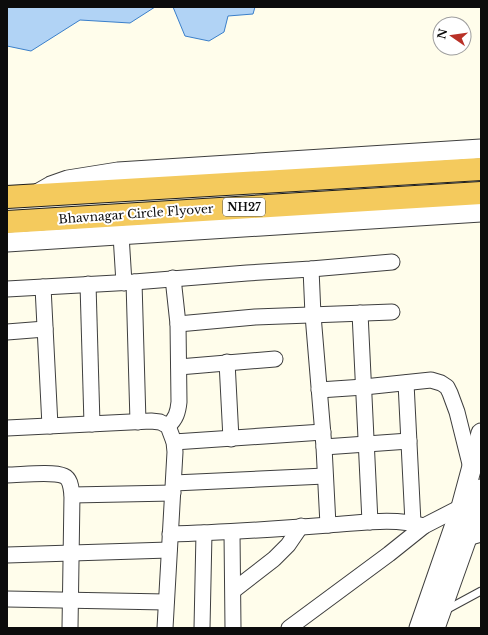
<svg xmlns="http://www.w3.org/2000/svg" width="488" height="635" viewBox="0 0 488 635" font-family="'Libre Baskerville',serif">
<rect width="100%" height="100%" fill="#fffdeb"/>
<g fill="#b1d3f5" stroke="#3a7fca">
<polygon points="7,7 155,7 130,23 80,20 31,51 7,46"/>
<polygon points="173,7 255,7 253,14 228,16 224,32 209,41 185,36"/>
</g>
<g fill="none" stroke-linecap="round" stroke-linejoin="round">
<g stroke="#3f3f3f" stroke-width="9">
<polyline id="service" points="444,611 481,591"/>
</g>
<g stroke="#3f3f3f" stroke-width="17">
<g id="minor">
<polyline points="121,235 124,283"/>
<polyline points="311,269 313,315 324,447 328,525"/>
<polyline points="134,282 138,422"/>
<polyline points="88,284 92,424"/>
<polyline points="43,287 50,426"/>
<polyline points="7,289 134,282 247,273 311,269 392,262"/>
<polyline points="360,313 370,522"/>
<polyline points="178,324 255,317 392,312"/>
<polyline points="7,332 45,329"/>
<polyline points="227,362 231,439"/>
<polyline points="179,367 275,359"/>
<polyline points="406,383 413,523"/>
<polyline points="319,390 364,387 431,380 441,383 447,387 450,393 457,412 471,468"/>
<path d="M168 426C176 419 178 412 179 402L178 324 173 278"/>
<polyline points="7,428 151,421 160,422 168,426 174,442 175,452 165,628"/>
<polyline points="174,442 323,432"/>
<polyline points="324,447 409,441"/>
<path d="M7 475C20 475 53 471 64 476 71 479 71 489 72 495L70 628"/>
<polyline points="174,483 325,476"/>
<polyline points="72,495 173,493"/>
<polyline points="232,533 233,628"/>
<path d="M170 534C223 533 276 529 329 525 361 523 393 517 424 526"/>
<polyline points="467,538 481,534"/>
<polyline points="7,555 169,550"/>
<polyline points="234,590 274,559 288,545 301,526"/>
<polyline points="7,599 166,602"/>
<polyline points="202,628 204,533"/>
<polyline points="289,628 389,554 424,526 461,507"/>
</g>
</g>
<g stroke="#3f3f3f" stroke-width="21">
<g id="tertiary">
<polyline points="37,194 51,186 68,180 118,172 481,149"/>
<polyline points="7,242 481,212"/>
<polyline points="419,628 461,507 481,433"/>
<polyline points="435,628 467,538 481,489"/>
</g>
</g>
<g stroke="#1d1d1d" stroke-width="24">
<g id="trunk">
<polyline points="7,197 481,169"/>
<polyline points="7,222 481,193"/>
</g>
</g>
<use href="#service" stroke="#fff" stroke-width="7"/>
<use href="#minor" stroke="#fff" stroke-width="15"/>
<use href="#tertiary" stroke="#fff" stroke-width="19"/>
<use href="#trunk" stroke="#f4ca5d" stroke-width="22"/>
</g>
<g text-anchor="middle" stroke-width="4" stroke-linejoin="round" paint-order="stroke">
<rect fill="#fff" stroke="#555" stroke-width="1" x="223" y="198" width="42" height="18" rx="3"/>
<g font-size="11" font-weight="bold" fill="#0c0c0c">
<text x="244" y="211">NH27</text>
</g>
<g font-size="12" fill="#0c0c0c" stroke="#fff">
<text transform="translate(136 214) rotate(-4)" y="4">Bhavnagar Circle Flyover</text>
</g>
</g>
<rect width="488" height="635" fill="none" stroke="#0c0c0c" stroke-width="16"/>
<g transform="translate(452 36) rotate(283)"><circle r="19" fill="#ffffff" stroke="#9e9e9e"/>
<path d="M0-3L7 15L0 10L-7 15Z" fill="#b93127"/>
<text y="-6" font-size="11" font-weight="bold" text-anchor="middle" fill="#0c0c0c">N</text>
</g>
</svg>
